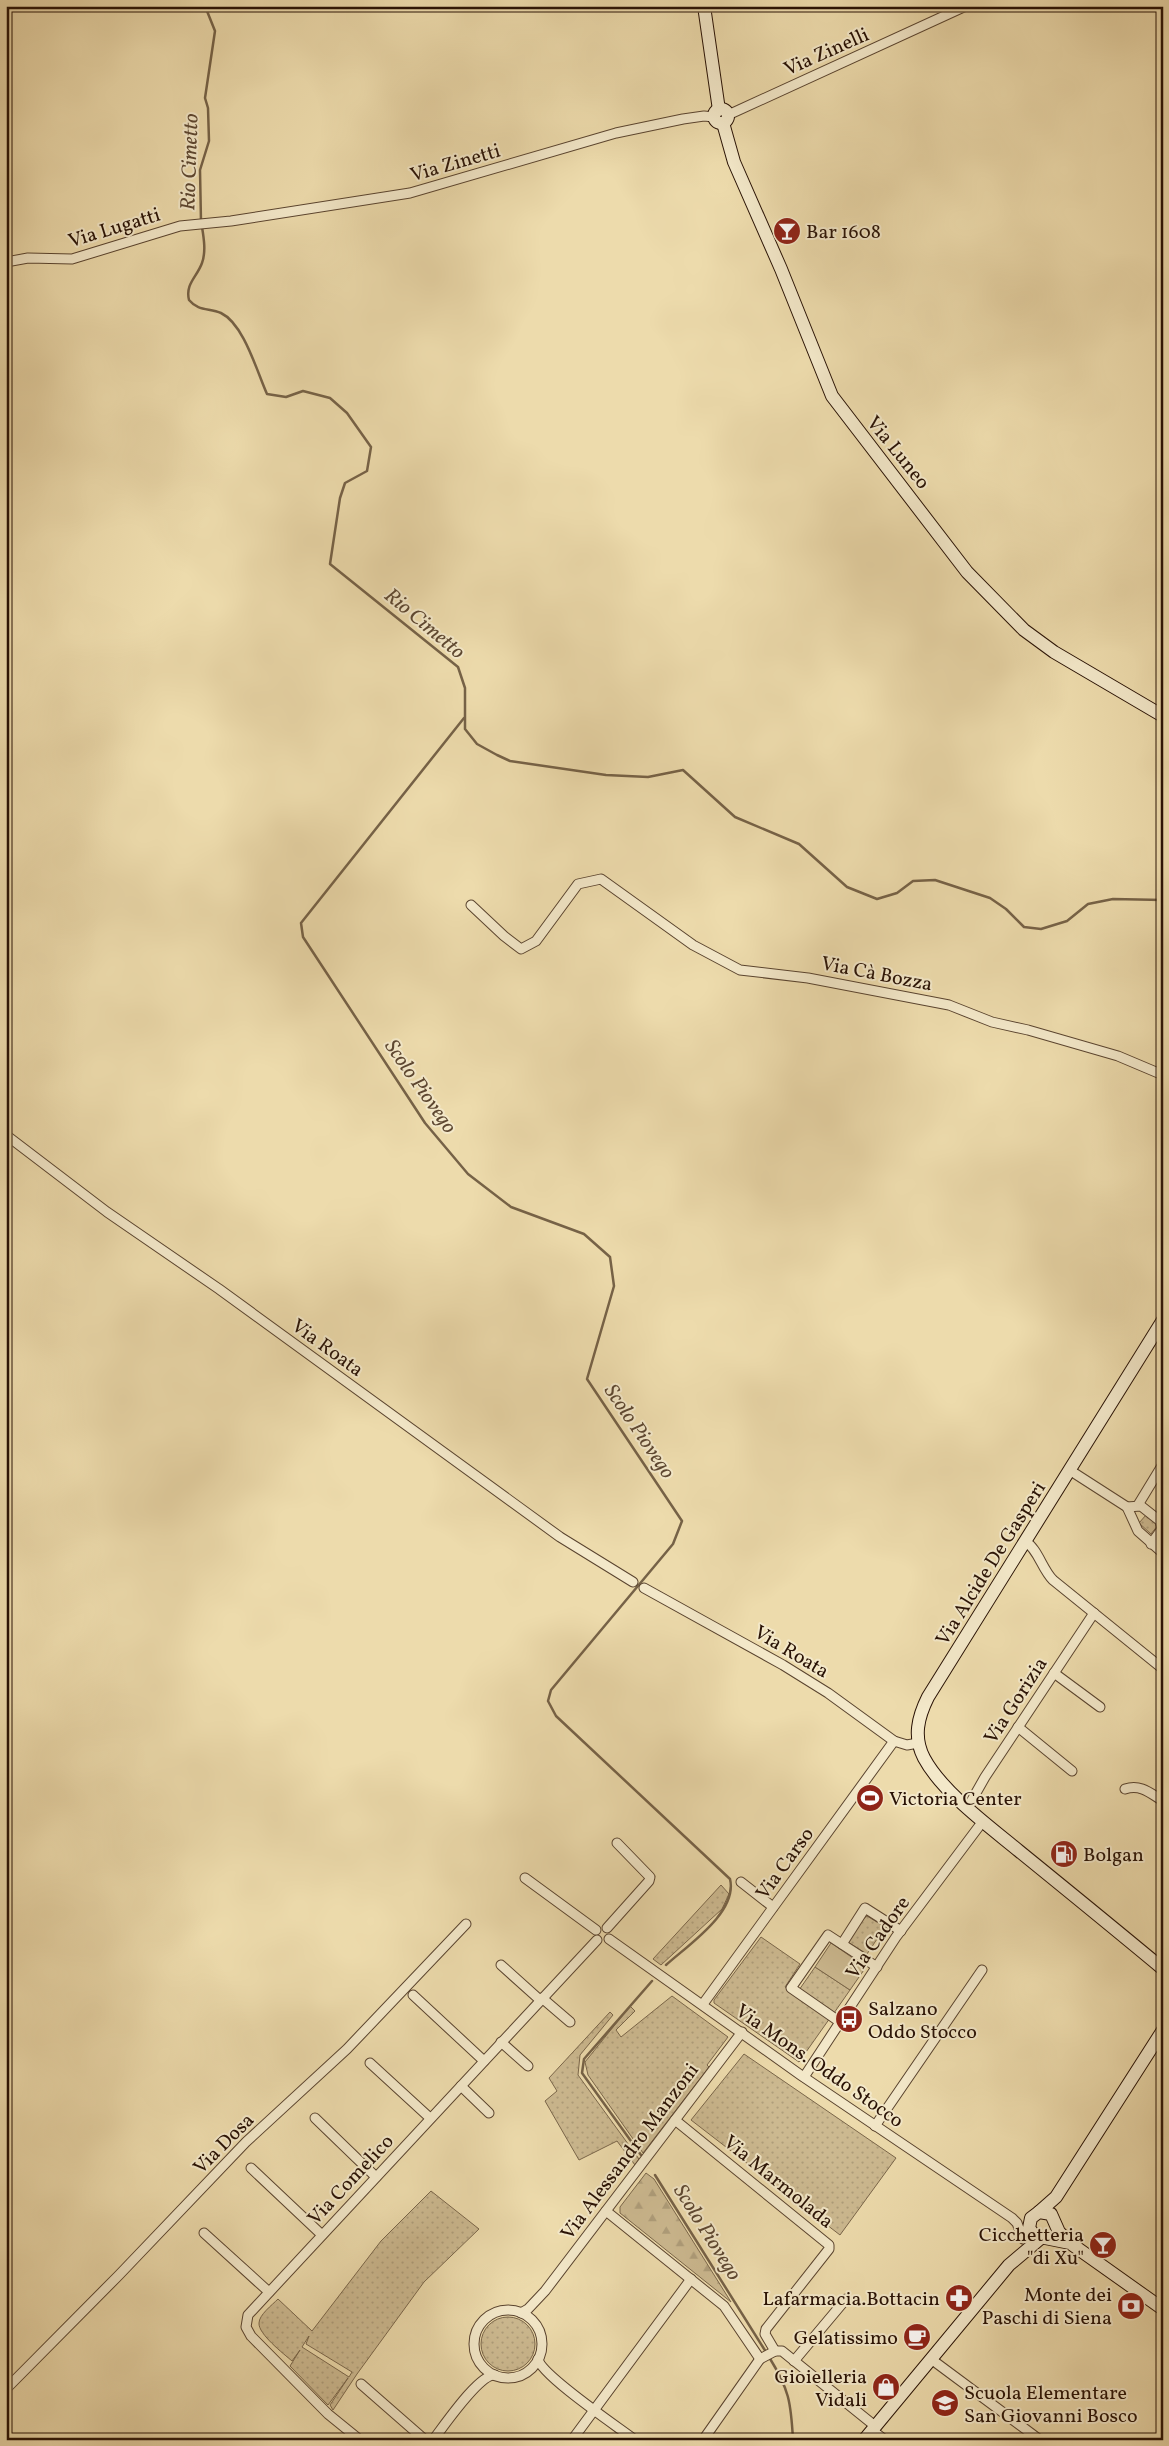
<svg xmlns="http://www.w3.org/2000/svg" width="1169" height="2446" viewBox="0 0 1169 2446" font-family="Vollkorn,serif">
<defs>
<pattern id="grass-dots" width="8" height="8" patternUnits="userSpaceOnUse" patternTransform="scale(1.25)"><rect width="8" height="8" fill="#ccb990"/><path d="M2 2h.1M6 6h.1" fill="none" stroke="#af9e7b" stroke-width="1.8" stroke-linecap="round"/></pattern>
<pattern id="forest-firs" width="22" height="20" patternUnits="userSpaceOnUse" patternTransform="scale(1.25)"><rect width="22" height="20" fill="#ccb990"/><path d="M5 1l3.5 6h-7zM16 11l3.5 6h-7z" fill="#af9e7b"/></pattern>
</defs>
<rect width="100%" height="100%" fill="#eddbac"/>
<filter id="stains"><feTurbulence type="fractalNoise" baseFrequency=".004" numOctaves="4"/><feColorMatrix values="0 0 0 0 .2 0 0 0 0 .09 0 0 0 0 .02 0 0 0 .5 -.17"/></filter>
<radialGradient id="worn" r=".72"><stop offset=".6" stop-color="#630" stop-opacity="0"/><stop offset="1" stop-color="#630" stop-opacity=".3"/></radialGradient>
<g fill="url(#grass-dots)" stroke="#7a664a" fill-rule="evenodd">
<polygon points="1146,1515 1158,1525 1151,1534 1139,1523"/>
<polygon points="721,1885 729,1894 722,1909 661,1965 653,1959"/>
<polygon points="867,1916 885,1927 867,1954 848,1942 863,1919"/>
<polygon points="761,1937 800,1964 785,1987 830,2018 799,2062 714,2003 714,2000"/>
<polygon points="815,1967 850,1990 834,2013 799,1990"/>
<polygon points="672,1996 728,2037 707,2065 709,2067 643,2153 588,2075 585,2062 630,2006 635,2011 616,2030 621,2037"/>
<polygon points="610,2012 613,2015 580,2055 578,2075 639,2159 635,2165 617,2141 579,2160 545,2101 557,2091 549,2078"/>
<polygon points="744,2054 896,2158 840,2235 691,2120"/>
<path d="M431 2191 479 2229 424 2282 357 2374 333 2410 330 2405 348 2378 328 2405 290 2366 300 2350 292 2361C284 2354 258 2334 259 2323 259 2315 272 2305 278 2299L312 2331 381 2241ZM309 2336 306 2344 352 2372 349 2377 302 2347Z"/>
<circle cx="508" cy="2344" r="27"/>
</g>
<polygon fill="url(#forest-firs)" stroke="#7a664a" points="646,2173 654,2179 731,2302 620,2213 620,2207"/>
<polygon fill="#ccb990" stroke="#7a664a" points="831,1943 866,1967 850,1990 815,1967"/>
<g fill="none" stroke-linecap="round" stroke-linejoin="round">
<g stroke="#766247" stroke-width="2.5">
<polyline points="201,222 200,170 209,141 208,108 205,98 215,31 205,6"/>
<path d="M202 227C204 239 206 252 202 263 197 277 185 284 189 300 198 311 209 308 221 313 244 324 257 372 267 394L286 397 303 391 330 398 347 413 371 447 367 471 345 483 340 498 330 564 458 667 465 688V729L477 744 497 755 510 761 606 775 648 777 683 770 735 817 799 844 847 887 877 899 897 893 913 881 935 880 990 898 1006 909 1024 927 1041 929 1067 921 1088 904 1113 899 1163 900"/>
<path d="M464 718 301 923 303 937 425 1123 468 1174 511 1207 584 1234 610 1257 614 1286 587 1379 682 1521 673 1544 551 1690 548 1701 556 1716 730 1879C738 1912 688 1945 666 1965"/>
<polyline points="641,2155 582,2073 584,2059 652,1981"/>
<polyline points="655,2175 766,2352"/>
<path d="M769 2357C789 2389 791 2402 793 2440"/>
</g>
<g stroke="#5a442f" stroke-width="11">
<g id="street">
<polyline points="728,115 966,6"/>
<polyline points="6,262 28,258 72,259 180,226 231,221 410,193 616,133 683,119 704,116 714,117"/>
<polyline points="471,905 504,936 521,949 536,941 578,884 601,879 693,945 740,970 808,978 949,1005 992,1022 1028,1030 1118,1056 1163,1075"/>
<polyline points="6,1135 107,1212 219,1289 560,1537 633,1582"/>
<polyline points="1071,1471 1127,1507 1138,1531 1163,1553"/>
<polyline points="1138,1505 1163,1464"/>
<polyline points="1127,1507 1141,1506 1160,1521 1162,1529 1151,1544"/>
<path d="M1025 1541C1038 1549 1042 1569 1053 1580L1163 1669"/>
<polyline points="644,1588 783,1665 828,1693 894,1741 907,1745 918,1743"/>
<polyline points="1054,1673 1100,1707"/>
<polyline points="1018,1727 1072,1771"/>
<path d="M1125 1789C1141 1784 1150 1793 1163 1801"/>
<polyline points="968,1807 985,1777 1094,1613"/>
<polyline points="525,1878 596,1930"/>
<polyline points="741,1882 773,1907"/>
<polyline points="607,1928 649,1881 650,1877 617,1843"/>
<polyline points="609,1939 802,2076 1012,2218 1017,2223 1023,2239"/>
<polyline points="842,1944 865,1908 901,1931"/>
<polyline points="501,1965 540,2000"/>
<polyline points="413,1995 484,2061"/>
<polyline points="542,1998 570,2022"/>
<polyline points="703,2004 894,1741"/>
<polyline points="840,2022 791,1988 828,1935 877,1967"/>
<polyline points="501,2042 528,2066"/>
<polyline points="370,2063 430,2118"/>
<polyline points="804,2077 896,1937 983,1821"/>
<polyline points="461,2086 489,2113"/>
<polyline points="315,2118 376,2177"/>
<polyline points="675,2120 829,2245 829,2249 766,2329 765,2334 775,2351"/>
<polyline points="875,2126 982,1970"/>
<polyline points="251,2168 322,2235"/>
<polyline points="606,2211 724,2306 760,2359"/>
<polyline points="204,2233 269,2292"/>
<circle cx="508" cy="2344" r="34"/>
<polyline points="521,2313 528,2309 545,2291 742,2032"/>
<path d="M538 2359C541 2375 618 2427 635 2440"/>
<polyline points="931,2359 1040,2440"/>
<polyline points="794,2361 846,2299"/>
<polyline points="361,2384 425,2440"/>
<polyline points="6,2389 119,2275 246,2142 347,2049 466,1924"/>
<polyline points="872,2430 885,2440"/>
<polyline points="360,2440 328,2414 251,2336 246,2327 248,2315 597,1940"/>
<path d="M433 2440C444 2426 479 2374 495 2375"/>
<polyline points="572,2440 691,2279"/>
<polyline points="703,2440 760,2359 775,2351 782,2351 875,2426"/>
</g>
</g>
<g stroke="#291205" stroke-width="14">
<g id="secondary">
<polyline points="704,6 719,110"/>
<circle cx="721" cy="116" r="7"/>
<polyline points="723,123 734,162 781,269 832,396 967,572 1024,630 1054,652 1163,716"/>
<path d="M1163 1320 928 1697C918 1717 913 1737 924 1758 942 1792 990 1827 1019 1851 1067 1890 1115 1929 1163 1969"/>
<polyline points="1039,2212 1056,2197 1163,2030"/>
<polyline points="1070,2243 1035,2236 1029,2228 1031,2218 1039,2212 1051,2214 1059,2232 1070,2243 1163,2309"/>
<polyline points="864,2440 1009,2265 1041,2238"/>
</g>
</g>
<use href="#street" stroke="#f3e8c9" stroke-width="9"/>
<use href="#secondary" stroke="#f3e8c9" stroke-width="12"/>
</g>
<defs>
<g id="bar-disc" transform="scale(1.4375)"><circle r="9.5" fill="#8f2418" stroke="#f3e8c9"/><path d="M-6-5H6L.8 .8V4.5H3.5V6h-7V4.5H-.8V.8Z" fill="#fff"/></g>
<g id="stadium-disc" transform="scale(1.4375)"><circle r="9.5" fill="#8f2418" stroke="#f3e8c9"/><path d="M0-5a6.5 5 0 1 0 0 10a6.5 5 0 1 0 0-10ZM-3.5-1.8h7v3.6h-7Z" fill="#fff"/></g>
<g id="fuel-disc" transform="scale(1.4375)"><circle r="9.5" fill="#8f2418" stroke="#f3e8c9"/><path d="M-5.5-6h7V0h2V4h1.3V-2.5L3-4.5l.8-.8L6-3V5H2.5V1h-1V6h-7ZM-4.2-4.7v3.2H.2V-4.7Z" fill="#fff"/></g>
<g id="bus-disc" transform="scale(1.4375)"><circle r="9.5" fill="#8f2418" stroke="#f3e8c9"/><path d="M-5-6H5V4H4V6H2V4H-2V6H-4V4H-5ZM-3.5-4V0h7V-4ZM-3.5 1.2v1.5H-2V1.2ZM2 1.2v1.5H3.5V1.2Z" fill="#fff"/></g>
<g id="pharmacy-disc" transform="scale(1.4375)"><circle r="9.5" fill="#8f2418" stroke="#f3e8c9"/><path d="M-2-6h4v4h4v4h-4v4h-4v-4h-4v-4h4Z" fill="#fff"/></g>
<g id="bank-disc" transform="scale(1.4375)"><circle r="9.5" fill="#8f2418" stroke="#f3e8c9"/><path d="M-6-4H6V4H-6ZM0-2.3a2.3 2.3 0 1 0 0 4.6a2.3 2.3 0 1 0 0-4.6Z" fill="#fff"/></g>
<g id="cafe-disc" transform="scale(1.4375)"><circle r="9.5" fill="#8f2418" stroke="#f3e8c9"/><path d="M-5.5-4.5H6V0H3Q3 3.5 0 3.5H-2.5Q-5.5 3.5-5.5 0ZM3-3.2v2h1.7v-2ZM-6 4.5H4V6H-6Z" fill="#fff"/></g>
<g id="shop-disc" transform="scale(1.4375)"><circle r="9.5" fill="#8f2418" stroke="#f3e8c9"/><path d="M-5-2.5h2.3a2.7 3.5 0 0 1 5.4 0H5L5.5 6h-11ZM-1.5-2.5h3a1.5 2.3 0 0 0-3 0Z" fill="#fff"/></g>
<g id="school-disc" transform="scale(1.4375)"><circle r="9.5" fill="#8f2418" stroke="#f3e8c9"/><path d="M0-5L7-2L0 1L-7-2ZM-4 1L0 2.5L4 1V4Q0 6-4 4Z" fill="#fff"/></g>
</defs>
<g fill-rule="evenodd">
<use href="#bar-disc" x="787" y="231"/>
<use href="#stadium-disc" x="870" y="1798"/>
<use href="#fuel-disc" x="1064" y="1854"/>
<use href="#bus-disc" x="849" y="2019"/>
<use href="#bar-disc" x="1103" y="2245"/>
<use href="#pharmacy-disc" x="959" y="2298"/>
<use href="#bank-disc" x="1131" y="2306"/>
<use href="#cafe-disc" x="917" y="2337"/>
<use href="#shop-disc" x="886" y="2387"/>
<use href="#school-disc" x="945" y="2403"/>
</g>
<g text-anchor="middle" stroke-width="4" stroke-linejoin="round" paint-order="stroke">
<g font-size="20" fill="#291205" stroke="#f3e8c9">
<text transform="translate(826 51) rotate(-24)" y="7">Via Zinelli</text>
<text transform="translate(455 162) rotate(-16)" y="7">Via Zinetti</text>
<text transform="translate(114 227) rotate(-17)" y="7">Via Lugatti</text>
<text transform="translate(899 452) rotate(51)" y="7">Via Luneo</text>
<text transform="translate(877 973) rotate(11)" y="7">Via Cà Bozza</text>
<text transform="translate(328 1347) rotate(36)" y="7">Via Roata</text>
<text transform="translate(990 1563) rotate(-58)" y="7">Via Alcide De Gasperi</text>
<text transform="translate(792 1651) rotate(31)" y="7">Via Roata</text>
<text transform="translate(1015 1700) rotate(-57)" y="7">Via Gorizia</text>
<text transform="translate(784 1863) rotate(-54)" y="7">Via Carso</text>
<text transform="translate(877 1937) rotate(-55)" y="7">Via Cadore</text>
<text transform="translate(820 2065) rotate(35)" y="7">Via Mons. Oddo Stocco</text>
<text transform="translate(223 2143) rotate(-45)" y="7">Via Dosa</text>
<text transform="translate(629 2151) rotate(-53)" y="7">Via Alessandro Manzoni</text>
<text transform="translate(350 2179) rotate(-47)" y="7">Via Comelico</text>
<text transform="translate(779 2181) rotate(39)" y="7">Via Marmolada</text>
</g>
<g font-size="20" fill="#291205" stroke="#f3e8c9" text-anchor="start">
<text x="806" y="238">Bar 1608</text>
<text x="889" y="1805">Victoria Center</text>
<text x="1083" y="1861">Bolgan</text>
<text x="868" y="2015">Salzano<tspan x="868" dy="23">Oddo Stocco</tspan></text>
<text x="1084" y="2241" text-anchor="end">Cicchetteria<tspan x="1084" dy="23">"di Xu"</tspan></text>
<text x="1112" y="2301" text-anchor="end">Monte dei<tspan x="1112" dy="23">Paschi di Siena</tspan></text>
<text x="940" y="2305" text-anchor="end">Lafarmacia.Bottacin</text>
<text x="898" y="2344" text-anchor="end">Gelatissimo</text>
<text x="867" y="2383" text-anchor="end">Gioielleria<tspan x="867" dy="23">Vidali</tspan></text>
<text x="964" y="2399">Scuola Elementare<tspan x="964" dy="23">San Giovanni Bosco</tspan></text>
</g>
<g font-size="21" font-style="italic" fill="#5d4731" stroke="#f3e8c9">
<text transform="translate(189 162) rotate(-88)" y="7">Rio Cimetto</text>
<text transform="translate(425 623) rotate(40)" y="7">Rio Cimetto</text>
<text transform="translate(421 1086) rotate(55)" y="7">Scolo Piovego</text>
<text transform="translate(640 1431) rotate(56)" y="7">Scolo Piovego</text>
<text transform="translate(708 2232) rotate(58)" y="7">Scolo Piovego</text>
</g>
</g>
<rect width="1169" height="2446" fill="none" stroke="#eddbac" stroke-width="25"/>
<rect x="8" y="8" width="1154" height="2431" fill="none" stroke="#291205" stroke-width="2.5"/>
<rect x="12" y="12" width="1144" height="2421" fill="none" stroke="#291205"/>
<rect width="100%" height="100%" filter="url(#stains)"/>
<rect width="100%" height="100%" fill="url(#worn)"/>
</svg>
